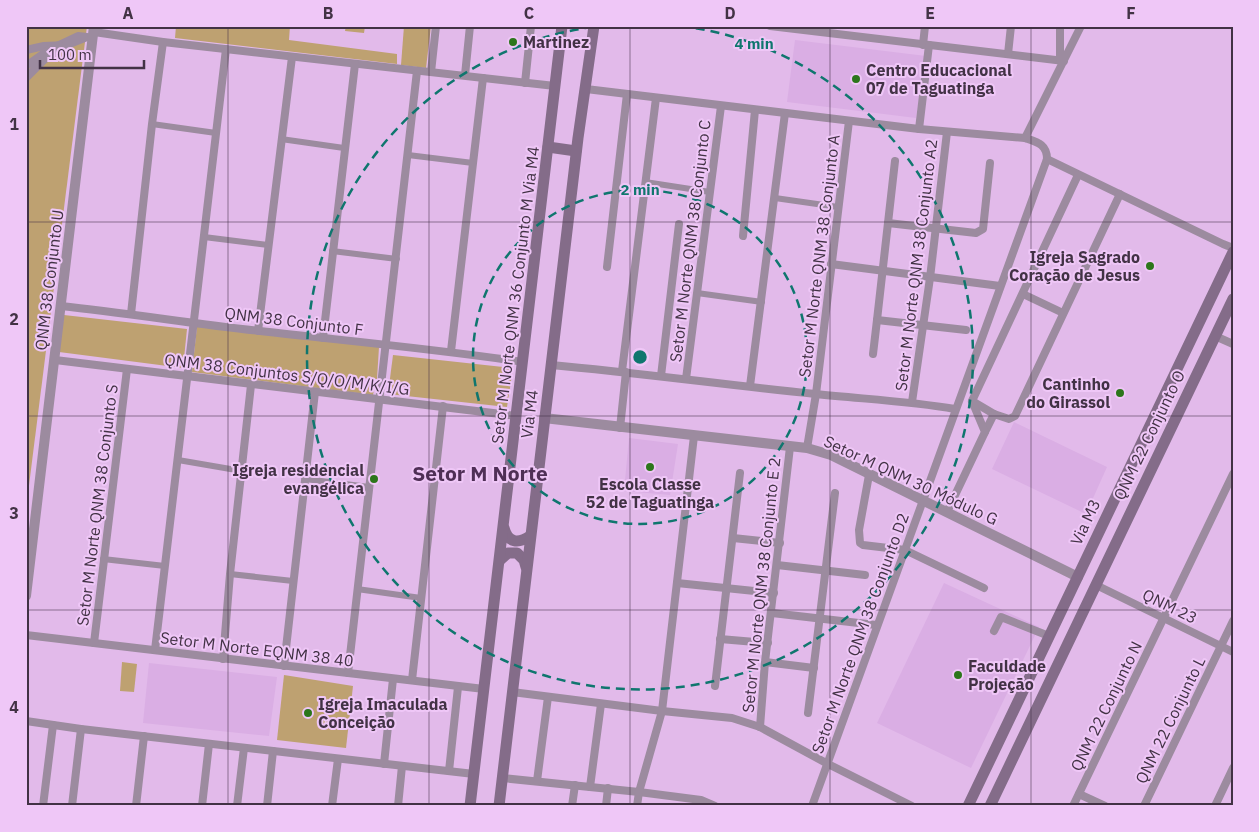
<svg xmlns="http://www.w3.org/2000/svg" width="1259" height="832" viewBox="0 0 1259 832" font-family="'IBM Plex Sans',sans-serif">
<rect width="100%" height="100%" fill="#e2baea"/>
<g fill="#daaee4">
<polygon points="795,40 926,56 916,118 787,102"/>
<polygon points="1014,422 1107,467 1086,514 992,469"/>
<polygon points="629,438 678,444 670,495 624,491"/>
<polygon points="944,583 1039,627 971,768 877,723"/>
<polygon points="149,663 277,677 269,736 143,723"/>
</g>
<g fill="#bea171">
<polygon points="26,26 87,26 26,509"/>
<polygon points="176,26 290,26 289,40 397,54 397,64 175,38"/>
<polygon points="346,26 365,26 364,33 345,31"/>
<polygon points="404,26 431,26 426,68 401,65"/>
<polygon points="64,315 187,329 183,368 59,352"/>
<polygon points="197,326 379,347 377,379 359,378 359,384 375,384 373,395 192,372"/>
<polygon points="393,355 513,368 507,407 388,394"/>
<polygon points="122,662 137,664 134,692 120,691"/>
<polygon points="284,675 353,686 346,748 277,740"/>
</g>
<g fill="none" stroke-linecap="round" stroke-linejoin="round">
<g stroke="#9c8b9f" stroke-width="6">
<polyline points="152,124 216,133"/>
<polyline points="281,139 344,148"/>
<polyline points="408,155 473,163"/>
<polyline points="645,182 710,192"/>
<polyline points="775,198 838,207"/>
<polyline points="204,237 268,245"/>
<polyline points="332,251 397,259"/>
<polyline points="697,293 762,302"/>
<polyline points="178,460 242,471"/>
<polyline points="305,479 369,487"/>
<polyline points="103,559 165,566"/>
<polyline points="230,574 293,581"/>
<polyline points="357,589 421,598"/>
</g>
<g stroke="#9c8b9f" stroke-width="8">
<polyline points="770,26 1064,61"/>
<polyline points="94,32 163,42 555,86"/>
<polyline points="923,45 925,26"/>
<polyline points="26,50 44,46 67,45 87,37 78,36 59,45"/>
<polyline points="1008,54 1011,26"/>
<polyline points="1060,60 1060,26"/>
<polyline points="26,66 50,49 59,45 53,54 44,60 26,78"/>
<polyline points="431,72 436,26"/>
<polyline points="465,75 470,26"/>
<polyline points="525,83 531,26"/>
<path d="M586 89 919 129 1025 138C1037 142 1047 144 1047 159L812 806"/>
<polyline points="919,129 929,45"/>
<polyline points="1025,138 1081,26"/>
<polyline points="1047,159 1223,244 1233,248"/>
<polyline points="888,223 976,233 983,229 990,163"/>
<polyline points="743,236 755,110"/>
<polyline points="831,264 1000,286"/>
<polyline points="607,267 627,94"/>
<polyline points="1023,294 1063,313"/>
<path d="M61 306C128 313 194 324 260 331 348 341 436 349 523 362"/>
<polyline points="131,314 152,124 163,42"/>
<polyline points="877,320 895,161"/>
<polyline points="258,331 292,57"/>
<polyline points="1215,336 1233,344"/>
<polyline points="323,338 355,64"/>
<polyline points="451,351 483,78"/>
<polyline points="873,354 877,320 966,330"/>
<polyline points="55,360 517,416"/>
<path d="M551 365C639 373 727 385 816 394 862 399 909 401 955 409"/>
<polyline points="622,371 656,98"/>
<polyline points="661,376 679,224"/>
<polyline points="686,379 721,106"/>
<polyline points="750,386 785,113"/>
<polyline points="972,401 994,414"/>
<polyline points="912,402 930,278 947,132"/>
<polyline points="620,428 626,372"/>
<polyline points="985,432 994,414 1009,419 1015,416 1120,194"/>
<polyline points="807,448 816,394 849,121"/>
<polyline points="869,475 859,530 860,543 863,545 905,550 984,588"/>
<polyline points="947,512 985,432 972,401 1078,175"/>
<polyline points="733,538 780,543"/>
<polyline points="777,565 865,575"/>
<polyline points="677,583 774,593"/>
<polyline points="1096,585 1233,652"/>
<polyline points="772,613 876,625"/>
<polyline points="994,631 1001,617 1049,636"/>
<polyline points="26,635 484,689"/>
<polyline points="720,639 768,643"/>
<polyline points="94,643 127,369"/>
<polyline points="155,650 226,49"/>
<polyline points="223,659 230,574 251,385"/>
<polyline points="765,662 814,668"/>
<polyline points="284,666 315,392"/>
<polyline points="348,673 417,71"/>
<polyline points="412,680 443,406"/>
<polyline points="715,686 740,473"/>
<polyline points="512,692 662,711 732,718 760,727 828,764 912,806"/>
<polyline points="808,713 835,493"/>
<polyline points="26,721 81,729 474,774"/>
<polyline points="760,727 765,662 790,447"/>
<polyline points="384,764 393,679"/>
<polyline points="449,771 458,687"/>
<polyline points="502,778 639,792 701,800 715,806"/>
<polyline points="537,781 548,697"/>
<polyline points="590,787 601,704"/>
<polyline points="1079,794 1105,806"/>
<polyline points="43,806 53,725"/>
<polyline points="72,806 81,729"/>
<polyline points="136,806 144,736"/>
<polyline points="202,806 209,744"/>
<polyline points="237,806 244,748"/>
<polyline points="267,806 273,751"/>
<polyline points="332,806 338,759"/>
<polyline points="398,806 402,766"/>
<polyline points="572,806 575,785"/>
<polyline points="606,806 608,788"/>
<polyline points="637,806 639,792 662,711 694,436"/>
<polyline points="1073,806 1233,474"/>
<polyline points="1144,806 1233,621"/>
<polyline points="1215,806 1233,768"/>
</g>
<g stroke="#9c8b9f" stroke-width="10">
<polyline points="544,418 807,448 831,455 1078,577"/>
<polyline points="26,596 94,26"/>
</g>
<g stroke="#846c89" stroke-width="11">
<polyline points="548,147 576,151"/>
<path d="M504 528C508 543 518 544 530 536"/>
<polyline points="500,560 508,553 517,553 524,560 526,567"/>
<polyline points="470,806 562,26"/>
<polyline points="499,806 578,138 594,26"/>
<polyline points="968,806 1233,252"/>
<polyline points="990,806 1233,299"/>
</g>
</g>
<path fill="none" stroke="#423245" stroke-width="1" stroke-opacity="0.55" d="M228 26V806M429 26V806M630 26V806M830 26V806M1031 26V806M26 222H1233M26 416H1233M26 610H1233"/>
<g fill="none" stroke="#0f766e" stroke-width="2.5" stroke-dasharray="9 6">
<circle cx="640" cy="357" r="167"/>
<path d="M681 26A333 333 0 1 1 599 26"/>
</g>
<g fill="#2c761b" stroke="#efc7f7" stroke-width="2">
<circle cx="513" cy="42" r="5"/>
<circle cx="856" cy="79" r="5"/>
<circle cx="1150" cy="266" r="5"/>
<circle cx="1120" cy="393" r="5"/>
<circle cx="650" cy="467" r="5"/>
<circle cx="374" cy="479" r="5"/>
<circle cx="958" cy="675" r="5"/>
<circle cx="308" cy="713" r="5"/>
</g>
<g text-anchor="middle" stroke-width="4" stroke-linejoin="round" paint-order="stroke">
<g font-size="16" font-weight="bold" fill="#423245" stroke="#efc7f7" text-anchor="start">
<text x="523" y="48">Martinez</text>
<text x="866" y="76">Centro Educacional<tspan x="866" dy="18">07 de Taguatinga</tspan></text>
<text x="1140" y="263" text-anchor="end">Igreja Sagrado<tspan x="1140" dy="18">Coração de Jesus</tspan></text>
<text x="1110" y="390" text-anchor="end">Cantinho<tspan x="1110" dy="18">do Girassol</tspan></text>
<text x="364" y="476" text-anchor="end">Igreja residencial<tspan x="364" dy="18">evangélica</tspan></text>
<text x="650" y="490" text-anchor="middle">Escola Classe<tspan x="650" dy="18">52 de Taguatinga</tspan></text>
<text x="968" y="672">Faculdade<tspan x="968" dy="18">Projeção</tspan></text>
<text x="318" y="710">Igreja Imaculada<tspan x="318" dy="18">Conceição</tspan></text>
</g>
<g font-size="16" fill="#423245" stroke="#efc7f7">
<text transform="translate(690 241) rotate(-83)" y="6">Setor M Norte QNM 38 Conjunto C</text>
<text transform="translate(819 256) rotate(-83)" y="6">Setor M Norte QNM 38 Conjunto A</text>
<text transform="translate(916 265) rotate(-83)" y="6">Setor M Norte QNM 38 Conjunto A2</text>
<text transform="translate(49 280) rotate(-83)" y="6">QNM 38 Conjunto U</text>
<text transform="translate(515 295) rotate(-83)" y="6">Setor M Norte QNM 36 Conjunto M Via M4</text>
<text transform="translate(294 321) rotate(7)" y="6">QNM 38 Conjunto F</text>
<text transform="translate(287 374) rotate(7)" y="6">QNM 38 Conjuntos S/Q/O/M/K/I/G</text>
<text transform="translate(529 414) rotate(-83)" y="6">Via M4</text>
<text transform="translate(1149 435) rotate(-64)" y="6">QNM 22 Conjunto O</text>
<text transform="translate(911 480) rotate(25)" y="6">Setor M QNM 30 Módulo G</text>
<text transform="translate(97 505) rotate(-83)" y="6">Setor M Norte QNM 38 Conjunto S</text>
<text transform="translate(1085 522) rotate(-65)" y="6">Via M3</text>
<text transform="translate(761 585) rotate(-84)" y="6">Setor M Norte QNM 38 Conjunto E 2</text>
<text transform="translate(1170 606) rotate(26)" y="6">QNM 23</text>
<text transform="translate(860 633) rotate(-70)" y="6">Setor M Norte QNM 38 Conjunto D2</text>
<text transform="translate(257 649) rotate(7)" y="6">Setor M Norte EQNM 38 40</text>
<text transform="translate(1106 706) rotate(-64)" y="6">QNM 22 Conjunto N</text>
<text transform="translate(1170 720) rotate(-64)" y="6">QNM 22 Conjunto L</text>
</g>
<g font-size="21" font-weight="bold" fill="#4f2f56" stroke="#efc7f7">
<text x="480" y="481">Setor M Norte</text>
</g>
</g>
<circle cx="640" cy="357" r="8" fill="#0f766e" stroke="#efc7f7" stroke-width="2.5"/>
<g font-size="15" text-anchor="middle" font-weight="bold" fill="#0f766e" stroke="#efc7f7" stroke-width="4" stroke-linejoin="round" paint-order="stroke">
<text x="754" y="49">4 min</text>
<text x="640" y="195">2 min</text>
</g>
<rect width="1259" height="832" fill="none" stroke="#efc7f7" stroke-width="55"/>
<path d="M40 60v8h104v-8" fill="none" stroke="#423245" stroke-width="2.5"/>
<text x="48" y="60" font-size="15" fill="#423245" stroke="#efc7f7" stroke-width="4" paint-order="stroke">100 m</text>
<rect x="28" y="28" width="1204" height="776" fill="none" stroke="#423245" stroke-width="2"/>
<g font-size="16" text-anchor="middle" font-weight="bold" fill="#423245">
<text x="128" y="19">A</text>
<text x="328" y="19">B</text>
<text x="529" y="19">C</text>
<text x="730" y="19">D</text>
<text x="930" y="19">E</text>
<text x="1131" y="19">F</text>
<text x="14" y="130">1</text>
<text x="14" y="325">2</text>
<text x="14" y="519">3</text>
<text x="14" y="713">4</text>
</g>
</svg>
